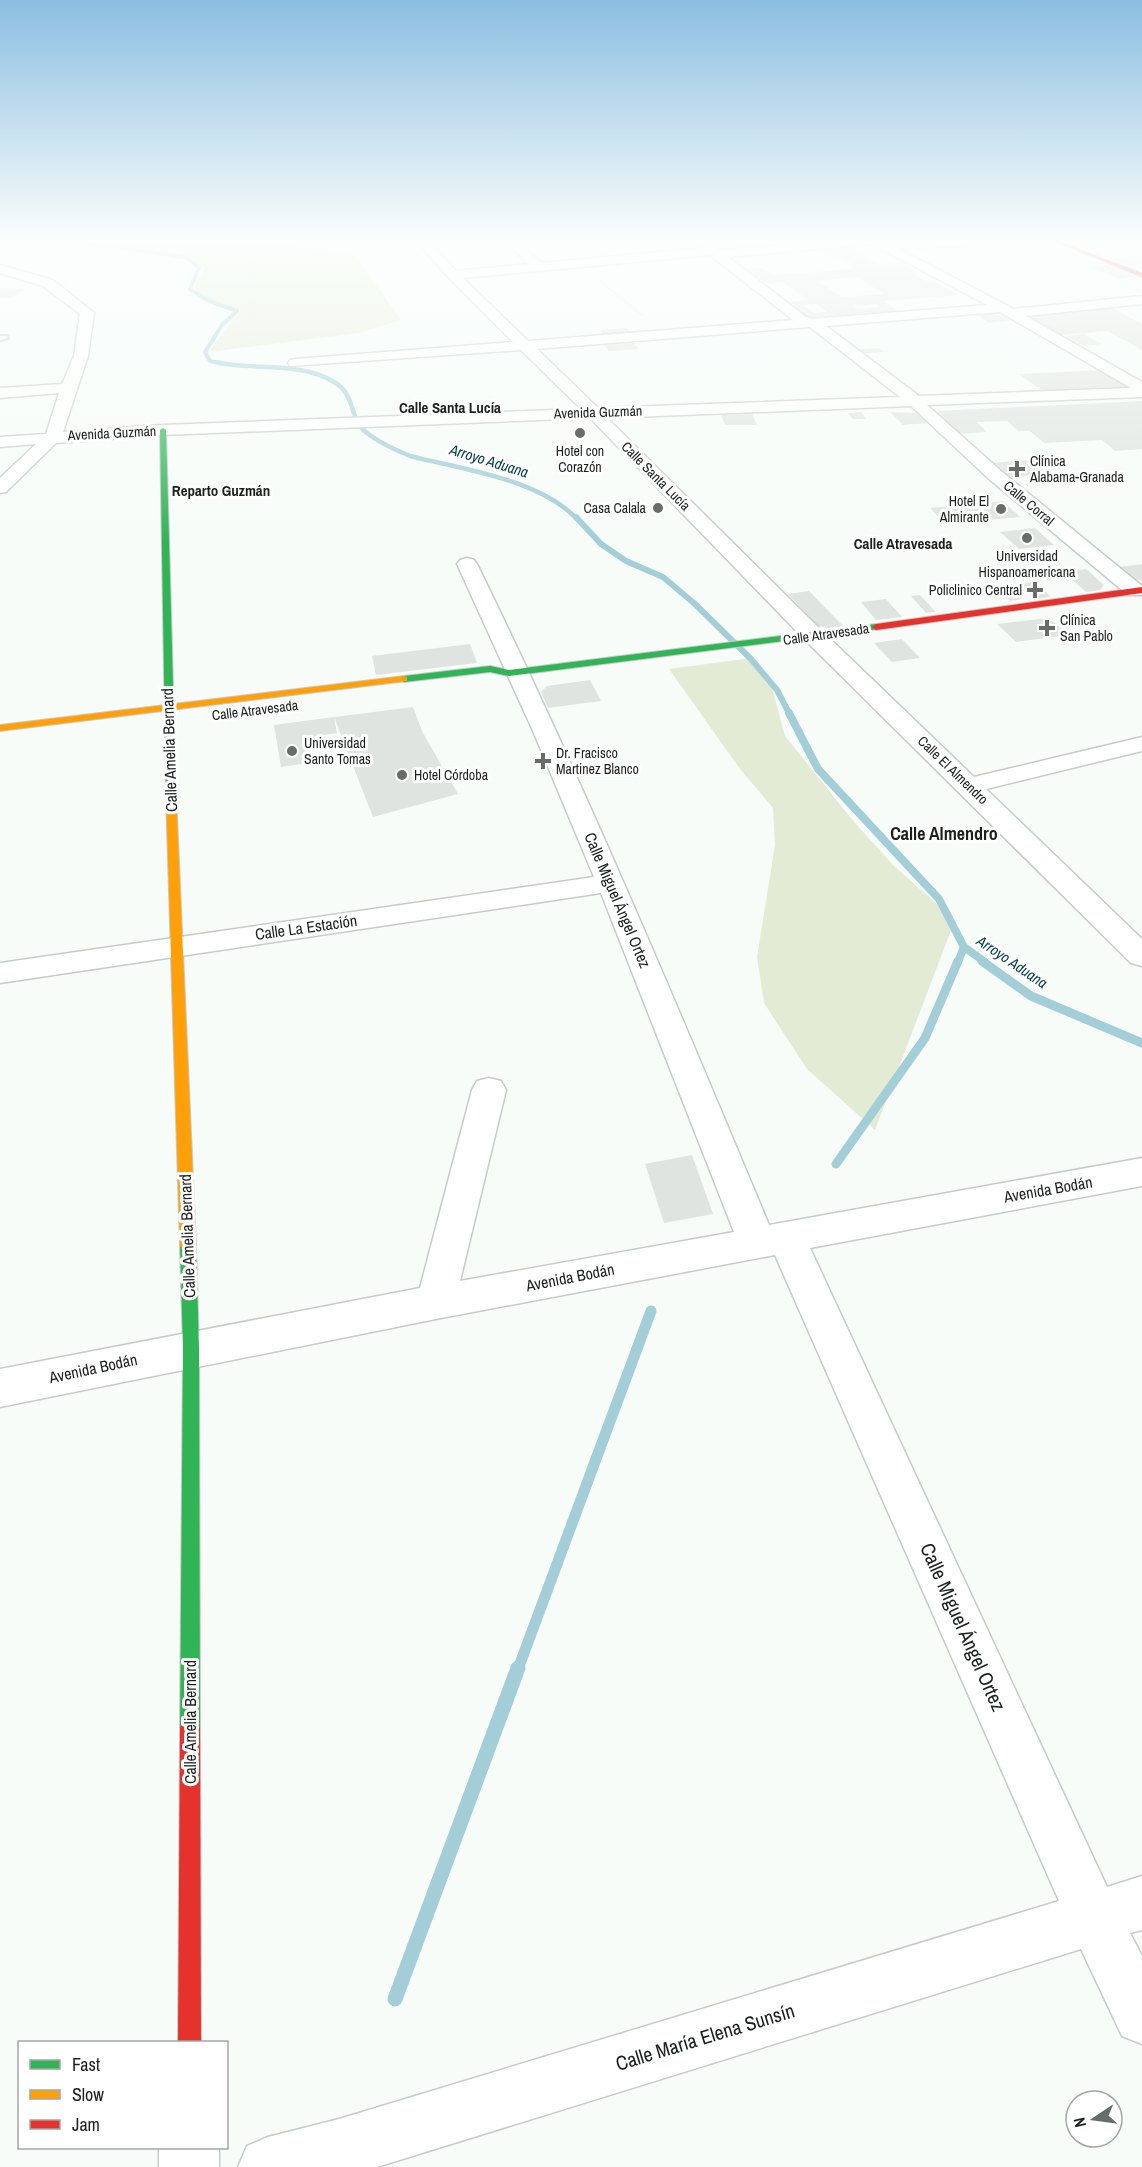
<svg xmlns="http://www.w3.org/2000/svg" width="1142" height="2167" viewBox="0 0 1142 2167" font-family="'Archivo Narrow',sans-serif">
<rect width="100%" height="100%" fill="#f7fcf9"/>
<g fill="#e4ebd5">
<polygon points="159,241 257,241 354,254 401,320 359,333 209,352 241,310 204,298 194,288 204,269 190,257 111,245"/>
<polygon points="752,658 772,688 785,736 855,823 894,866 955,920 875,1130 807,1069 764,1003 757,957 775,845 773,808 740,769 669,669"/>
</g>
<g fill="none" stroke-linecap="round" stroke-linejoin="round">
<polyline stroke="#a3ced7" stroke-width="4" points="16,241 114,246 187,258 199,268 190,289 207,300 237,311 222,325 205,352 210,361 223,364"/>
<path stroke="#a3ced7" stroke-width="4.5" d="M216 362C253 371 301 361 334 382 352 392 350 409 359 425 367 437 397 451 410 456 462 469 539 479 577 519"/>
<polyline stroke="#a3ced7" stroke-width="6" points="576,517 601,544 626,561 663,577 695,604 751,659 777,690 790,715"/>
<g stroke="#a3ced7" stroke-width="8">
<polyline points="789,713 818,769 939,899 964,947 985,962"/>
<polyline points="958,962 964,947"/>
</g>
<g stroke="#a3ced7" stroke-width="9">
<polyline points="982,961 1031,996 1142,1043"/>
<polyline points="836,1164 925,1038 958,961"/>
</g>
<polyline stroke="#a3ced7" stroke-width="11" points="518,1669 651,1311"/>
<polyline stroke="#a3ced7" stroke-width="15" points="395,1999 518,1668"/>
</g>
<g fill="#e0e4e0" fill-rule="evenodd">
<polygon points="1025,241 1048,241 1057,243 1033,245"/>
<path d="M843 247 880 264 902 263 917 271 911 272 926 281 933 280 958 295 883 301 898 311 810 319 788 302 808 300 783 282 764 283 745 269 763 268 773 275 854 269 848 265 853 264 821 250ZM857 277 884 294 843 297 817 281ZM816 304 827 312 814 313 803 305ZM876 304 881 307 858 309 853 306Z"/>
<polygon points="1142,256 1142,265 1128,266 1109,258"/>
<polygon points="1107,265 1131,275 1136,277 1119,279 1090,267"/>
<polygon points="0,288 26,289 11,298 0,298"/>
<polygon points="1109,306 1142,324 1142,350 1107,331 1062,335 1023,314"/>
<polygon points="992,314 1004,315 1013,320 989,323 978,315"/>
<polygon points="627,328 634,336 607,339 600,330"/>
<polygon points="1083,334 1092,339 1102,344 1084,346 1065,336"/>
<polygon points="633,343 639,349 609,351 604,345"/>
<polygon points="879,348 884,352 859,354 854,350"/>
<polygon points="1107,370 1139,391 1047,394 1019,374"/>
<polygon points="1142,401 1142,449 1115,451 1102,440 1044,443 1030,431 1018,431 1007,421 977,422 987,432 958,434 935,414 939,411"/>
<polygon points="861,412 866,419 853,419 848,413"/>
<polygon points="890,412 916,413 928,423 903,425"/>
<polygon points="752,414 757,425 725,425 721,415"/>
<polygon points="1028,460 1045,474 1006,478 989,463"/>
<polygon points="1003,501 1020,517 945,524 930,508"/>
<polygon points="1035,528 1054,545 1019,549 1000,532"/>
<polygon points="1142,564 1142,581 1135,579 1120,567"/>
<polygon points="1086,569 1104,585 1100,590 1086,592 1063,572"/>
<polygon points="1035,582 1051,597 1035,599 1019,584"/>
<polygon points="1007,585 1022,599 1010,601 996,586"/>
<polygon points="809,591 843,626 829,628 818,626 788,594"/>
<polygon points="920,595 936,612 926,613 911,596"/>
<polygon points="886,599 902,617 876,620 861,602"/>
<polygon points="1049,618 1068,635 1016,642 997,624"/>
<polygon points="902,639 920,658 892,662 874,643"/>
<polygon points="470,644 477,663 376,675 372,656"/>
<polygon points="590,680 601,701 548,708 541,692 547,686"/>
<polygon points="413,707 423,733 458,794 373,817 334,717 337,733 303,738 308,763 281,767 274,725 334,717"/>
<polygon points="692,1155 713,1214 664,1223 645,1164"/>
</g>
<g fill="none" stroke-linecap="round" stroke-linejoin="round">
<g stroke="#c6cbc9" stroke-width="4">
<polygon id="lane" points="0,336 7,336 8,338 0,340"/>
</g>
<g stroke="#c6cbc9" stroke-width="3">
<g id="street">
<path d="M416 241H428L456 271 528 264 505 241H517L541 263 702 248 694 241H707L719 250 834 241H979L973 245 899 249 1014 309 1142 296V304L1026 316 1142 382V397L927 405 1001 471 1142 586V595H1128L989 479 911 406 607 418 822 631 974 777 1142 737V751L986 789 1142 939V966L1131 963 806 641 590 418 163 435 56 443 6 492 0 493V478L36 444 0 447V437L46 434 59 393 0 398V388L62 384 74 356 80 314 43 286 0 273V265L53 280 94 313 88 356 63 432 163 425 581 409 521 350 290 366 288 363 290 360 295 359 513 342 449 278ZM872 244 987 305 812 319 806 317 728 257ZM710 255 793 320 528 341 463 278ZM1000 312 1131 388 919 396 826 326ZM810 327 900 397 598 408 537 349Z"/>
<path d="M467 558 474 560 477 564C583 781 676 1002 769 1225L1142 1158V1186L810 1248 1107 1887 1142 1876V1930L1130 1933 1142 1956V2044L1122 2036 1081 1949 377 2167H238L247 2146 268 2137 339 2119 1059 1901 775 1255 436 1319 0 1407V1369L420 1288 472 1090 477 1081 489 1078 501 1081 506 1090 460 1281 734 1232 601 893 0 983V963L594 877 533 731 457 564 460 560Z"/>
<rect x="159" y="2148" width="60" height="19"/>
</g>
</g>
<g stroke="#c6cbc9" stroke-width="2">
<g id="fast">
<polygon points="163,428 166,430 176,795 171,798 166,795 160,430"/>
<polygon points="876,624 880,627 879,629 509,676 490,672 404,682 399,679 404,676 490,666 509,670"/>
<polygon points="188,1240 193,1242 196,1246 199,1348 200,1728 197,1735 190,1738 183,1735 180,1728 183,1348 180,1246 183,1242"/>
</g>
</g>
<g stroke="#c6cbc9" stroke-width="2">
<g id="slow">
<polygon points="404,676 407,677 407,681 0,731 0,725"/>
<polygon points="171,792 176,795 196,1246 193,1250 188,1252 183,1250 180,1246 166,795"/>
</g>
</g>
<g stroke="#c6cbc9" stroke-width="2">
<g id="jam">
<polygon points="1053,241 1058,241 1142,273 1142,277"/>
<polygon points="1142,587 1142,593 876,630 872,627 876,624"/>
<polygon points="190,1718 197,1721 200,1728 201,2042 178,2042 180,1728 183,1721"/>
</g>
</g>
<polyline stroke="#dfe1e0" stroke-width="1.5" stroke-dasharray="1.5 1.5" stroke-linecap="butt" points="601,282 642,315"/>
<use href="#lane" fill="#fefffe" fill-rule="evenodd"/>
<use href="#street" fill="#fefffe" fill-rule="evenodd"/>
<use href="#fast" fill="#30b455" fill-rule="evenodd"/>
<use href="#slow" fill="#ff9f0a" fill-rule="evenodd"/>
<use href="#jam" fill="#e5322d" fill-rule="evenodd"/>
</g>
<linearGradient id="sky" x2="0" y2="1"><stop stop-color="#8cbee1"/><stop offset="0.44" stop-color="#fbfefc"/><stop offset="1" stop-color="#fbfefc" stop-opacity="0"/></linearGradient>
<rect width="1142" height="544" fill="url(#sky)"/>
<g fill="#686d6a" stroke="#fff" stroke-width="2">
<circle cx="580" cy="433" r="6"/>
<path d="M1014 460h6v6h6v6h-6v6h-6v-6h-6v-6h6z"/>
<circle cx="658" cy="508" r="6"/>
<circle cx="1001" cy="509" r="6"/>
<circle cx="1027" cy="538" r="6"/>
<path d="M1032 581h6v6h6v6h-6v6h-6v-6h-6v-6h6z"/>
<path d="M1044 619h6v6h6v6h-6v6h-6v-6h-6v-6h6z"/>
<circle cx="292" cy="751" r="6"/>
<path d="M540 752h6v6h6v6h-6v6h-6v-6h-6v-6h6z"/>
<circle cx="402" cy="775" r="6"/>
</g>
<g text-anchor="middle" stroke-width="6" stroke-linejoin="round" paint-order="stroke">
<g font-size="14" fill="#1b201d" stroke="#fff">
<text transform="translate(598 412) rotate(-2)" y="5">Avenida Guzmán</text>
<text transform="translate(112 433) rotate(-3)" y="5">Avenida Guzmán</text>
<text transform="translate(656 476) rotate(45)" y="5">Calle Santa Lucía</text>
<text transform="translate(1029 503) rotate(40)" y="5">Calle Corral</text>
<text transform="translate(826 634) rotate(-8)" y="5">Calle Atravesada</text>
<text transform="translate(255 710) rotate(-7)" y="5">Calle Atravesada</text>
<text transform="translate(953 770) rotate(44)" y="5">Calle El Almendro</text>
</g>
<g font-size="14" fill="#1b201d" stroke="#fff" text-anchor="start">
<text x="580" y="456" text-anchor="middle">Hotel con<tspan x="580" dy="16">Corazón</tspan></text>
<text x="1030" y="466">Clínica<tspan x="1030" dy="16">Alabama-Granada</tspan></text>
<text x="989" y="506" text-anchor="end">Hotel El<tspan x="989" dy="16">Almirante</tspan></text>
<text x="646" y="513" text-anchor="end">Casa Calala</text>
<text x="1027" y="561" text-anchor="middle">Universidad<tspan x="1027" dy="16">Hispanoamericana</tspan></text>
<text x="1022" y="595" text-anchor="end">Policlinico Central</text>
<text x="1060" y="625">Clínica<tspan x="1060" dy="16">San Pablo</tspan></text>
<text x="304" y="748">Universidad<tspan x="304" dy="16">Santo Tomas</tspan></text>
<text x="556" y="758">Dr. Fracisco<tspan x="556" dy="16">Martinez Blanco</tspan></text>
<text x="414" y="780">Hotel Córdoba</text>
</g>
<g font-size="15" font-weight="bold" fill="#1b201d" stroke="#fff">
<text x="450" y="413">Calle Santa Lucía</text>
<text x="221" y="496">Reparto Guzmán</text>
<text x="903" y="549">Calle Atravesada</text>
</g>
<g font-size="15" font-style="italic" fill="#07404b" stroke="#fff">
<text transform="translate(489 461) rotate(17)" y="5">Arroyo Aduana</text>
<text transform="translate(1012 962) rotate(34)" y="5">Arroyo Aduana</text>
</g>
<g font-size="16" fill="#1b201d" stroke="#fff">
<text transform="translate(169 750) rotate(-92)" y="6">Calle Amelia Bernard</text>
<text transform="translate(618 900) rotate(67)" y="6">Calle Miguel Ángel Ortez</text>
<text transform="translate(306 927) rotate(-8)" y="6">Calle La Estación</text>
<text transform="translate(1048 1189) rotate(-10)" y="6">Avenida Bodán</text>
<text transform="translate(187 1236) rotate(-92)" y="6">Calle Amelia Bernard</text>
<text transform="translate(570 1277) rotate(-11)" y="6">Avenida Bodán</text>
<text transform="translate(93 1368) rotate(-12)" y="6">Avenida Bodán</text>
<text transform="translate(190 1722) rotate(-90)" y="6">Calle Amelia Bernard</text>
</g>
<g font-size="18" font-weight="bold" fill="#1b201d" stroke="#fff">
<text x="944" y="840">Calle Almendro</text>
</g>
<g font-size="20" fill="#1b201d" stroke="#fff">
<text transform="translate(963 1627) rotate(66)" y="7">Calle Miguel Ángel Ortez</text>
<text transform="translate(705 2037) rotate(-17)" y="7">Calle María Elena Sunsín</text>
</g>
</g>
<rect x="18" y="2041" width="210" height="108" fill="#ffffff" stroke="#a4a6a5" stroke-width="1.5"/>
<rect x="30" y="2060" width="30" height="9" fill="#30b455" stroke="#a4a6a5" stroke-width="1.5"/>
<text x="72" y="2071" font-size="18" fill="#1b201d">Fast</text>
<rect x="30" y="2090" width="30" height="9" fill="#ff9f0a" stroke="#a4a6a5" stroke-width="1.5"/>
<text x="72" y="2101" font-size="18" fill="#1b201d">Slow</text>
<rect x="30" y="2120" width="30" height="9" fill="#e5322d" stroke="#a4a6a5" stroke-width="1.5"/>
<text x="72" y="2131" font-size="18" fill="#1b201d">Jam</text>
<g transform="translate(1094 2119) rotate(257)"><circle r="28" fill="#ffffff" stroke="#a4a6a5" stroke-width="1.5"/>
<path d="M0-4.5L10 22L0 15L-10 22Z" fill="#686d6a"/>
<text y="-9" font-size="16" font-weight="bold" text-anchor="middle" fill="#1b201d">N</text>
</g>
</svg>
